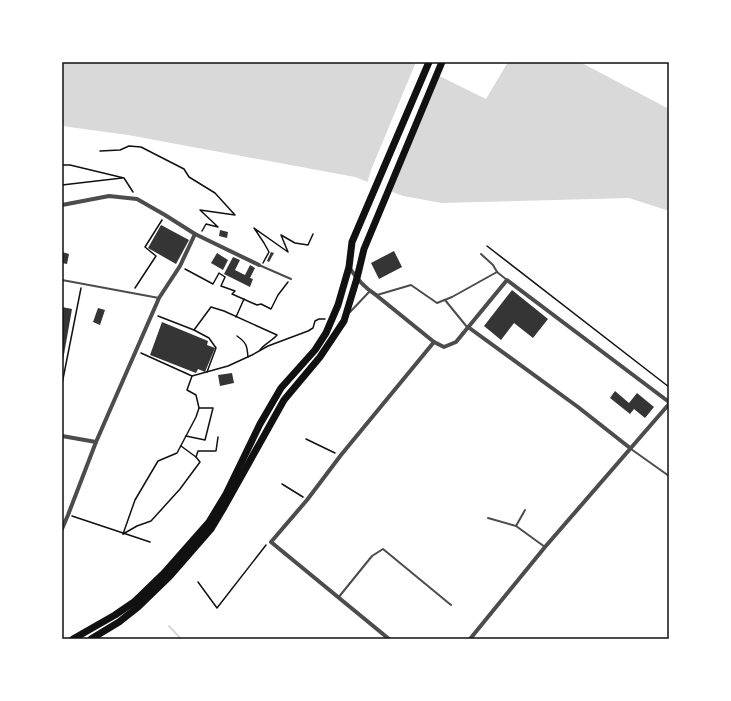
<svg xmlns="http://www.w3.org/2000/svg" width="731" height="701" viewBox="0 0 731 701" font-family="'Source Serif 4',serif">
<rect width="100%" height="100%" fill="#fff"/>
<polygon fill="#d9d9d9" points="62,62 411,62 486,99 508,62 580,62 669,109 669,211 629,198 442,203 403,196 355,177 128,135 62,126"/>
<polygon fill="#fff" points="416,62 440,74 391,193 367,184 371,170"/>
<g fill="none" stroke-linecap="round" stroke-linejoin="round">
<polyline stroke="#d9d9d9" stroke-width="2" points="169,626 181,639"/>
</g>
<g fill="#353535">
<polygon points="161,225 189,240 176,264 148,248"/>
<polygon points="220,230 228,232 227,238 219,236"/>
<polygon points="394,251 402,267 379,279 371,263"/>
<polygon points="62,252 69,254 67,264 62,263"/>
<polygon points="271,252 274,253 269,262 267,261"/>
<polygon points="217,253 228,260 223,270 211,263"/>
<polygon points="233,257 240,260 235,270 245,275 250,265 255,268 250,278 253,279 250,287 224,274"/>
<polygon points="512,290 548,319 533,338 514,323 501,340 484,326"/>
<polygon points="62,307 72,309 63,360 62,360"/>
<polygon points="98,308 105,310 100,325 93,322"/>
<polygon points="162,322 208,341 207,345 215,348 205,372 198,369 196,373 150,355"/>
<polygon points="232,373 234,383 220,386 218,375"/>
<polygon points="615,391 629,403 637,393 654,407 645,418 634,409 630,414 610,398"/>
</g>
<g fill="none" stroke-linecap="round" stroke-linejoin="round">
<g stroke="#111" stroke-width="1.5">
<polyline points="100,151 120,150 129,146 141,147 184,169 189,177 215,193 235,215 200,210 218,227 206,224 202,231"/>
<polyline points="62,165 70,165 124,178 133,192"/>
<polyline points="62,185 122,178"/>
<polyline points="487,246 669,387"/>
<polyline points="263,263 269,252 264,243 254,228 288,252 281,235 295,243 308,245 313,234"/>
<polyline points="185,269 213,284 219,273 225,277 221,286 235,291 232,294 257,305 261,304 271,309 278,295 288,282"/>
<polyline points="135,288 156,256 145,247 162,220"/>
<polyline points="158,316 194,330 209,338 216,348 207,372"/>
<polyline points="236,317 244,299"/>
<path d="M194 330 211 307 224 311 277 335C272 341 264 344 260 350"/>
<path d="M237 336C247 343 247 346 248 357"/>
<polyline points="141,353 192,376 228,366 252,355 268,346 308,331 313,328 315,321 319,319 325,319"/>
<polyline points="62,384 81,288"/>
<polyline points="186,436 205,440 213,408 199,408"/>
<polyline points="306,439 335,453"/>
<polyline points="196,457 198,451 216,451 218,437"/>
<polyline points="282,484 303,497"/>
<polyline points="72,516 150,542"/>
<polyline points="123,534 135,500 158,461 177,453 196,417 199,408 196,395 187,390 192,376"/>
<polyline points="123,534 137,526 151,521 180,489 200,462 196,457 181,446"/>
<polyline points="198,582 217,608 266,545"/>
</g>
<g stroke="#4c4c4c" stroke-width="2">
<polyline points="481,254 493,265 497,272"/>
<polyline points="259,265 291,279"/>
<polyline points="62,280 159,298"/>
<polyline points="377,295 411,285 437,303 452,297 497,272 507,280"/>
<polyline points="445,300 467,327"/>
<polyline points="350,312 370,291"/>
<polyline points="631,449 669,476"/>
<polyline points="488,518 516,526 545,547"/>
<polyline points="516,526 525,510"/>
<polyline points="338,598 372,556 383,549 451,605"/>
</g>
<g stroke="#4c4c4c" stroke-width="4">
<polyline points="62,205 109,196 137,199 165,215 195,234 259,265"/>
<path d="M349 267C356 278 365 288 376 295L434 342 341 455 307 500 271 542 389 639"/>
<polyline points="468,327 578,407 630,448"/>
<polyline points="434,342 444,347 456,342 507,280 669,402"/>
<polyline points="62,436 96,442"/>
<polyline points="62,529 68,515 96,442 159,298 180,266 195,234"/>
<polyline points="470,639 545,547 669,404"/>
</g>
<g stroke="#111" stroke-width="7">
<polyline points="73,639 115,615 134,602 164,573 209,522 226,494 260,424 281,388 315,350 326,333 338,305 349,267 352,242 429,62"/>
<polyline points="91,639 119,622 138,607 170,576 211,529 223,509 284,400 320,357 344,321 357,278 364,249 442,62"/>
</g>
</g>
<rect width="731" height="701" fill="none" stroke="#ffffff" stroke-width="126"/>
<rect x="63" y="63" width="605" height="575" fill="none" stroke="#111" stroke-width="1.5"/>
</svg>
